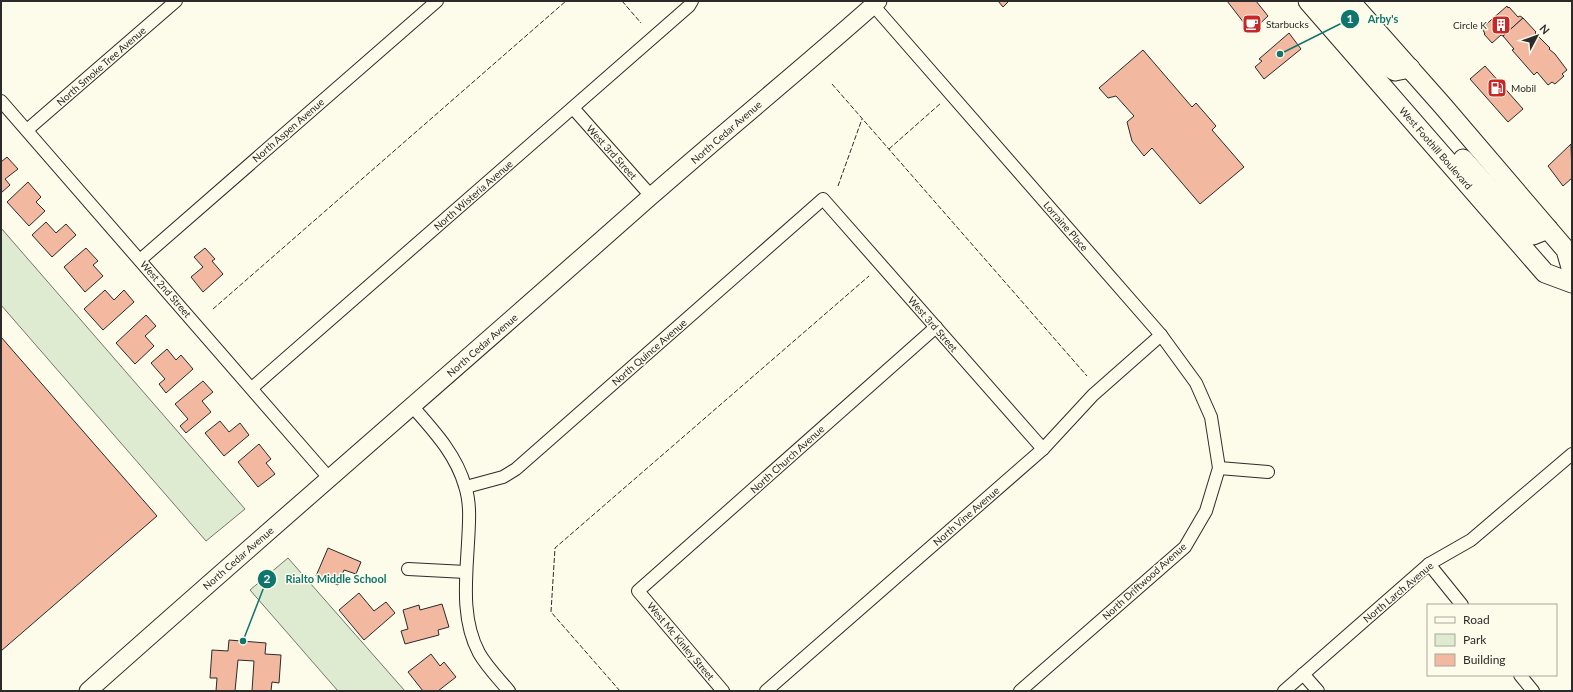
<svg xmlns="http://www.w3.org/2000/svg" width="1573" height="692" viewBox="0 0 1573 692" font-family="Lato,sans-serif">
<rect width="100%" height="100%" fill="#fdfbea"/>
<g fill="#deebd1" stroke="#74746e">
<polygon points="1,228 245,509 206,541 1,305"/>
<polygon points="288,558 405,691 338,691 250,590"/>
</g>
<g fill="#f2b8a0" stroke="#2b2b2b">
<polygon points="998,1 1009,1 1003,7"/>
<polygon points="1227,1 1256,1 1268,16 1251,32"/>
<polygon points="1507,6 1508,8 1509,7 1518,17 1520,16 1523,18 1503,36 1501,35 1492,43 1484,34 1485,34 1482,28"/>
<polygon points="1523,18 1536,32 1535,33 1550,48 1549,49 1555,54 1567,70 1562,74 1564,76 1555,84 1552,82 1548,85 1537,72 1534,75 1512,50 1514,49 1503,36"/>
<polygon points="1289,33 1301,49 1264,79 1255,67 1262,61 1259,59"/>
<polygon points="1143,50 1192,107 1196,103 1216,126 1212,130 1244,167 1200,204 1152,148 1144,156 1132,141 1127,122 1134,116 1116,96 1108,98 1099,88"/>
<polygon points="1485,66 1523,109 1508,122 1470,79"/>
<polygon points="1571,144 1572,178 1563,186 1548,166"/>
<polygon points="7,157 18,169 5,179 10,185 1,193 1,162"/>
<polygon points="28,182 41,197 36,202 45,211 29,226 7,202"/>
<polygon points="46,222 56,233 66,224 76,235 52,257 32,235"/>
<polygon points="86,248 98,261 93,265 103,276 85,292 64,267"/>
<polygon points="205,248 215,259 212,261 223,274 203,292 191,277 203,267 194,257"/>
<polygon points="105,290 114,300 124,290 134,302 103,330 84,309"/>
<polygon points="146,315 156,326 145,336 154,346 135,364 116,343"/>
<polygon points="1,337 157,516 1,651"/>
<polygon points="167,349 176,360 181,355 193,369 166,393 159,384 165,379 151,363"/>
<polygon points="203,381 213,392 202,401 211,412 186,433 180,426 188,419 175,404"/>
<polygon points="220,421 229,432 240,423 249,435 224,456 205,433"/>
<polygon points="259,444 271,459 266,463 275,474 258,487 238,462"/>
<polygon points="328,548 361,562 356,574 344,570 338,585 316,576"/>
<polygon points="359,593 374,611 386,602 395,613 364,640 339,610"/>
<polygon points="442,604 449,627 438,630 439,635 405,644 401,631 408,629 403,610 419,605 420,610"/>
<polygon points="229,640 266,643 265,654 281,655 279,683 272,682 271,691 252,691 254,661 238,660 235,691 216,691 217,678 210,678 212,650 228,651"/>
<polygon points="431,654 440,666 444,662 456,677 438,691 423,691 408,672"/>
</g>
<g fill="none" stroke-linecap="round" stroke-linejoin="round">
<g stroke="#2b2b2b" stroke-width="14">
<g id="street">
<polyline points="873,5 1161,335 1196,383 1211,417 1219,468 1206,511 1185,547 1020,691"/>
<polyline points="1,101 329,478"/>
<polyline points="573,108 651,196"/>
<polyline points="27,130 176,1"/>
<polyline points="140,260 437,1"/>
<polyline points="252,388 689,6 692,1"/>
<path d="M412 406C433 430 456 454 465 486 471 504 469 524 468 543 466 580 461 619 479 653 487 667 499 679 509 691"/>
<polyline points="1219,468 1268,472"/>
<polyline points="466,487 503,477 516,469 823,199 1043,449"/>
<polyline points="1429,564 1462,605"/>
<polyline points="408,569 466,572"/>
<polyline points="1303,674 1318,691"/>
<polyline points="1520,675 1533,691"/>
<polyline points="723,691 638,591 936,327"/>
<polyline points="766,691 1043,449 1093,395 1161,335"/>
<polyline points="1284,691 1429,564 1471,540 1572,454"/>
</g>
</g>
<g stroke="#2b2b2b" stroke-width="19">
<path id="secondary" d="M88 691C274 525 464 362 650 197 725 131 803 68 878 1"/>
</g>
<g stroke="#2b2b2b" stroke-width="21">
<g id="primary">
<polyline points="1308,1 1545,273 1572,283"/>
<polyline points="1322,1 1333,6 1382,63 1395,71 1410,68"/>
<polyline points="1350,1 1443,106 1566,250 1572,271"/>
<polyline points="1463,159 1522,225 1533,235 1548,229"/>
</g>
</g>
<use href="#street" stroke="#fdfbea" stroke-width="12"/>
<use href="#secondary" stroke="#fdfbea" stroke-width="17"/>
<use href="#primary" stroke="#fdfbea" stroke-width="19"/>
<g stroke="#2b2b2b" stroke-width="1" stroke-dasharray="5 2" stroke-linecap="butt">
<polyline points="622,1 641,23"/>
<polyline points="832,84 1087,376"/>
<polyline points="889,149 941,103"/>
<polyline points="838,186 862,119"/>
<polyline points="213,309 566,1"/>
<polyline points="620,691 551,612 555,548 869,276"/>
</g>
</g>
<defs>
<g id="cafe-square" transform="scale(1)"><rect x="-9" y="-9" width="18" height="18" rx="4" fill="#c62828" stroke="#fdfbea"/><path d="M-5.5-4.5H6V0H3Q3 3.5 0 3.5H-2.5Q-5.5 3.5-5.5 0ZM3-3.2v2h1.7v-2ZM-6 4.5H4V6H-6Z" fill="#fff"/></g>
<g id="building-square" transform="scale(1)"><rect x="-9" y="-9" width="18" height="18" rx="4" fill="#c62828" stroke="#fdfbea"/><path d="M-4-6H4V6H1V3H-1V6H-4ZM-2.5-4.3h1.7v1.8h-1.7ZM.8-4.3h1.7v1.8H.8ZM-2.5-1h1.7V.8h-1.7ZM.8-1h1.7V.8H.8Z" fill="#fff"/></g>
<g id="fuel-square" transform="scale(1)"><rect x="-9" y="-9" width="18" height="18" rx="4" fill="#c62828" stroke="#fdfbea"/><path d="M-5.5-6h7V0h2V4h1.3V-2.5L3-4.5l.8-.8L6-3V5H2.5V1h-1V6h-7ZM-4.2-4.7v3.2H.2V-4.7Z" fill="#fff"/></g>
</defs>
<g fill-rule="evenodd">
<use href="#cafe-square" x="1252" y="24"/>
<use href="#building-square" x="1501" y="25"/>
<use href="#fuel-square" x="1497" y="88"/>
</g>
<g text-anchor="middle" stroke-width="3" stroke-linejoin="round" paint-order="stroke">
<g font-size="10" fill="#2b2b2b" stroke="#fdfbea" text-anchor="start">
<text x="1266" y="28">Starbucks</text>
<text x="1487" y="29" text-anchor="end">Circle K</text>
<text x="1511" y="92">Mobil</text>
</g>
<g font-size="10" fill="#2b2b2b" stroke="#fdfbea">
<text transform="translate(101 66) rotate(-41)" y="4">North Smoke Tree Avenue</text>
<text transform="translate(288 130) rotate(-41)" y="4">North Aspen Avenue</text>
<text transform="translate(726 132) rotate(-41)" y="4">North Cedar Avenue</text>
<text transform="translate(1436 148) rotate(49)" y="4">West Foothill Boulevard</text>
<text transform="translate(612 152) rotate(48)" y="4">West 3rd Street</text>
<text transform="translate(473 195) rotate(-41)" y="4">North Wisteria Avenue</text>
<text transform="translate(1066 226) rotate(49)" y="4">Lorraine Place</text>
<text transform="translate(166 289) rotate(49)" y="4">West 2nd Street</text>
<text transform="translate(933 324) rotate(49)" y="4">West 3rd Street</text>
<text transform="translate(482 345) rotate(-41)" y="4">North Cedar Avenue</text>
<text transform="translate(649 352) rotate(-41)" y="4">North Quince Avenue</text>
<text transform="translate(787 459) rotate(-42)" y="4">North Church Avenue</text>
<text transform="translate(966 516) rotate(-41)" y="4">North Vine Avenue</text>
<text transform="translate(238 558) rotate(-41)" y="4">North Cedar Avenue</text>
<text transform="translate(1144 581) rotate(-42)" y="4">North Driftwood Avenue</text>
<text transform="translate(1398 592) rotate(-40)" y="4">North Larch Avenue</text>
<text transform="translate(681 641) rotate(50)" y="4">West Mc Kinley Street</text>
</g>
</g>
<path fill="none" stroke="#0f766e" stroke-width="1.5" d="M1280 54L1350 19M243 641L267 579"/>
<g fill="#0f766e" stroke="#fdfbea" stroke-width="1.5">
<circle cx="1280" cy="54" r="4"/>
<circle cx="243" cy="641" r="4"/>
<circle cx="1350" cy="19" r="10"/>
<circle cx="267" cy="579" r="10"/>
</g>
<g font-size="12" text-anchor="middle" font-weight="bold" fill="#fff">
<text x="1350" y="23">1</text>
<text x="267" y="583">2</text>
</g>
<g font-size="11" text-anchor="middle" font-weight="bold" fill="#0f766e" stroke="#fdfbea" stroke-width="3" stroke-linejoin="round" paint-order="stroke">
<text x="1383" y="23">Arby's</text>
<text x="336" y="583">Rialto Middle School</text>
</g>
<rect width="1573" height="692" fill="none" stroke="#2b2b2b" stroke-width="4"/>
<rect x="1427" y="604" width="130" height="72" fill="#fdfbea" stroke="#a9a89e"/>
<rect x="1435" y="617" width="20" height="6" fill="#fdfbea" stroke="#a9a89e"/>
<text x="1463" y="624" font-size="12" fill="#2b2b2b">Road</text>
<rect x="1435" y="634" width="20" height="12" fill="#deebd1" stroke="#a9a89e"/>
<text x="1463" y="644" font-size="12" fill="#2b2b2b">Park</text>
<rect x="1435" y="654" width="20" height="12" fill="#f2b8a0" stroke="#a9a89e"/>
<text x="1463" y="664" font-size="12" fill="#2b2b2b">Building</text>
<g transform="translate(1537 36) rotate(49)" stroke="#fdfbea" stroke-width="3" paint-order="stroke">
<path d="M0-3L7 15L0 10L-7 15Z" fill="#2b2b2b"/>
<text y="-6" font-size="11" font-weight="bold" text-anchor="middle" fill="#2b2b2b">N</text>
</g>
</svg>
